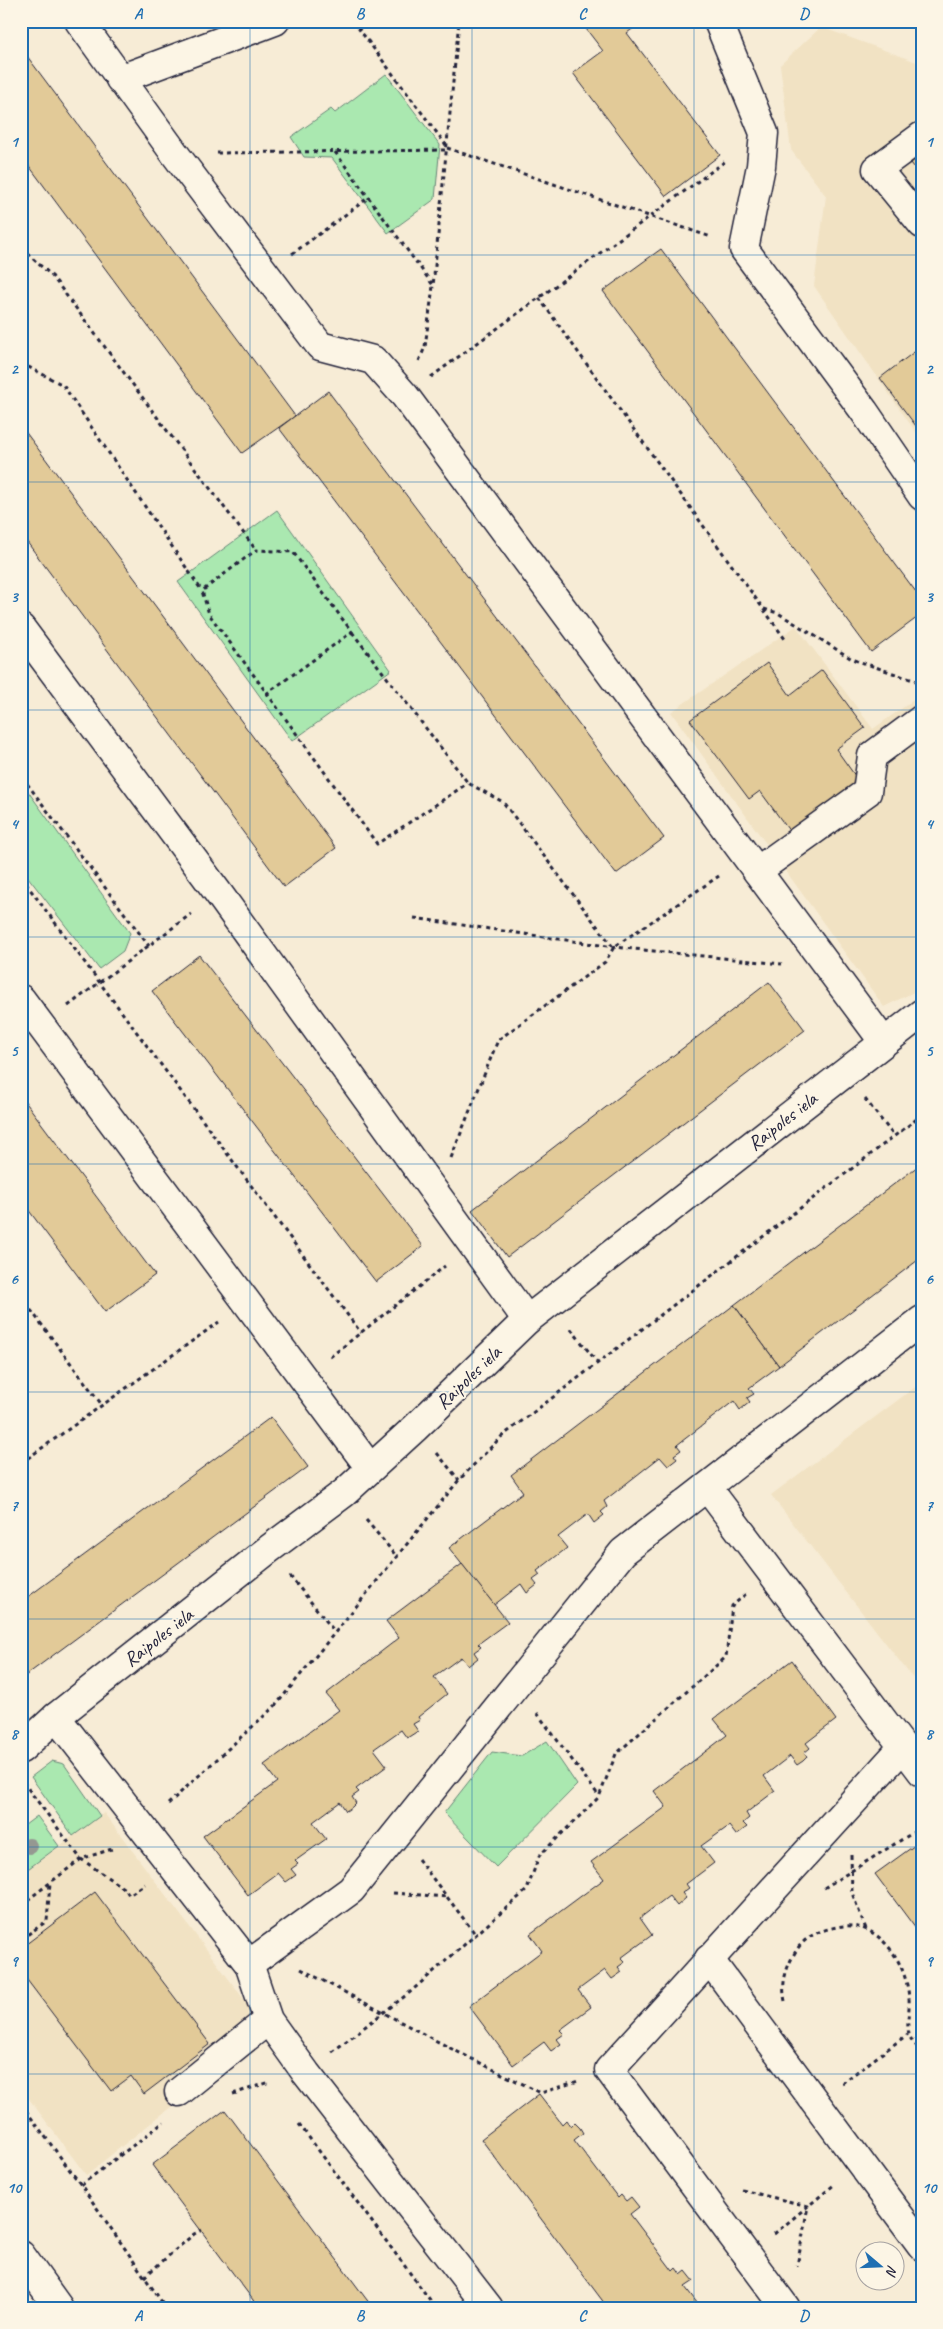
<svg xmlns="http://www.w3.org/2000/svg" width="943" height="2329" viewBox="0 0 943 2329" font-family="Caveat,sans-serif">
<rect width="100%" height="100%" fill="#f7ecd6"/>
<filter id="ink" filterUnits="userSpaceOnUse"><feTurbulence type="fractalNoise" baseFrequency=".02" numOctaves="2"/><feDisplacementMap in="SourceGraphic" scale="10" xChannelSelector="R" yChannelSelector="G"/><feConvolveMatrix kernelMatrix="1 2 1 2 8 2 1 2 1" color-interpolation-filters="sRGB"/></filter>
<g filter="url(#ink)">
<g fill="#f1e2c3">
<polygon points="821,27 922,64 922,441 814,286 826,196 791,150 780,65"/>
<polygon points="796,626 873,729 922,694 922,988 884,1007 671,712"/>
<polygon points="922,1382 922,1690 771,1495"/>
<polygon points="104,1813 267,2030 86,2175 21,2088 21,1875"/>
</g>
<g fill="#aae8b0" stroke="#668576">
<polygon points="386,74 440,145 435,199 388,233 332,158 304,157 291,137 331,109 335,113"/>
<polygon points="277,510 391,670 292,741 178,582"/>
<polygon points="21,790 27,790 130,933 123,951 99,969 21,868"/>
<polygon points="547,1741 577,1785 496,1867 444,1813 492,1752 522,1756"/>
<polygon points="52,1761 64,1764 100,1816 73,1836 31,1777"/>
<polygon points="37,1816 59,1846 21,1874 21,1828"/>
</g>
<g fill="#e2ca98" stroke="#22223b">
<polygon points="580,21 643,21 627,33 720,155 666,196 573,73 603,51"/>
<polygon points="21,48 295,416 242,453 21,155"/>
<polygon points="922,154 922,177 911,163"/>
<polygon points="661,249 922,600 922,614 871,652 603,291"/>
<polygon points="922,346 922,434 880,378"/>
<polygon points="328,391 664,838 616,874 279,428"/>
<polygon points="21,426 336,848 284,887 21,534"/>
<polygon points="767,663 790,695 822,670 865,728 836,749 861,784 793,836 760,791 749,799 690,720"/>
<polygon points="199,955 423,1246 376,1282 152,991"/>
<polygon points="769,982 805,1030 507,1257 472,1210"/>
<polygon points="21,1096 155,1275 105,1312 21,1200"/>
<polygon points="922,1163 922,1257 779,1366 734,1305"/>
<polygon points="734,1305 779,1366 749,1388 754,1394 747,1398 750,1402 740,1410 734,1401 677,1445 681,1450 674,1455 677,1459 668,1466 660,1457 604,1501 607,1507 601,1512 604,1515 594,1523 588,1514 558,1537 567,1548 537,1571 540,1575 533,1580 537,1585 527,1593 521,1584 494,1605 449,1548 523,1492 511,1475"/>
<polygon points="271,1417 308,1467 21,1679 21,1602"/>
<polygon points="462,1564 508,1622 478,1644 481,1647 474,1652 478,1658 468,1666 461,1657 434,1677 447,1694 418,1717 420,1720 413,1724 418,1731 407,1738 401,1730 374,1749 387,1766 356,1789 359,1792 352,1797 356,1803 352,1807 346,1811 340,1802 313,1822 326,1839 295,1861 298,1864 291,1869 296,1875 286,1882 278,1873 248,1895 203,1836 277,1782 264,1765 339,1710 326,1694 399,1638 386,1621"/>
<polygon points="792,1660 836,1720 806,1743 810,1748 804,1753 807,1757 803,1761 797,1765 790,1756 764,1776 775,1791 746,1813 749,1818 743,1823 747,1827 736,1835 729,1826 701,1846 714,1863 686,1884 689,1888 682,1893 686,1898 677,1906 669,1896 640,1918 652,1935 621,1958 625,1962 618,1967 622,1972 612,1979 605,1970 578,1990 591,2007 560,2030 564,2034 557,2039 561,2044 551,2051 544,2042 513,2065 469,2006 542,1951 530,1934 604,1879 591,1862 666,1807 654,1791 727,1735 714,1719"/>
<polygon points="922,1840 922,1937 875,1874"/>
<polygon points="95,1892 210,2044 144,2094 131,2076 111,2091 21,1972 21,1948"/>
<polygon points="539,2094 562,2124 566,2120 571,2127 575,2123 580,2128 583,2133 574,2140 618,2198 621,2195 626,2201 631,2197 639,2207 630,2214 673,2271 676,2268 681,2275 686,2271 694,2281 685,2287 701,2308 608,2308 481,2139"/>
<polygon points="225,2110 373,2308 259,2308 152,2165"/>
</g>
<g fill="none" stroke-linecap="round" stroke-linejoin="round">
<g stroke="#22223b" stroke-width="31">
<g id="minor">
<polyline points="79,21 175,154 320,346 373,360 405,396 883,1041"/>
<polyline points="718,21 764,133 761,166 744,249 864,411 922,496"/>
<polyline points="120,79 275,21"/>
<polyline points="922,136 877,169 922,224"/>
<polyline points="21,628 219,894 527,1320"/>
<polyline points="757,871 867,792 872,756 922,719"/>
<polyline points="21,999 370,1468"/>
<polyline points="707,1487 922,1772"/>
<polyline points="56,1717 249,1964 268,2020 306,2073 489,2308"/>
<polyline points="21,1749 56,1717 269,1549 344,1493 415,1428 527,1320 922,1013"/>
<polyline points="709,1959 922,2246"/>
<polyline points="249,1964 351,1890 623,1552 922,1320"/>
<polyline points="179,2092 268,2020"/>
<polyline points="21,2255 59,2308"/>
<polyline points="786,2308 609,2070 903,1747"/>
</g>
</g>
<g stroke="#22223b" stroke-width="3" stroke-dasharray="4 4" stroke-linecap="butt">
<polyline points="353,21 446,145"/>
<polyline points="447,148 711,237"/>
<polyline points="335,152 433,285"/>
<polyline points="217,153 446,150"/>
<polyline points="21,248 52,276 256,550"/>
<polyline points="292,254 368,198"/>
<polyline points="539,298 785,639"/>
<polyline points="419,361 425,347 433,286 459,21"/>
<polyline points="21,363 63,385 202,591"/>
<polyline points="431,377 727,160"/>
<polyline points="764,609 778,613 852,659 922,683"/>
<polyline points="352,632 468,783 503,802 613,947"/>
<polyline points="266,694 352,632 293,552 256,550 202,591 209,614 377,844 468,783"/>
<polyline points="21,779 25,781 149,946"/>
<polyline points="21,877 361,1333"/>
<polyline points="414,918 614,947 782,964"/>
<polyline points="68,1006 191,914"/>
<polyline points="865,1099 894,1136"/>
<polyline points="451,1158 498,1040 605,962 614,947 719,876"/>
<polyline points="21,1297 102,1405"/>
<polyline points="571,1329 597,1362"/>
<polyline points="330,1357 445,1266"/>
<polyline points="437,1453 459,1480"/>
<polyline points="21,1463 219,1322"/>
<polyline points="366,1520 398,1558"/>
<polyline points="290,1576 335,1632"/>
<polyline points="537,1713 599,1796"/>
<polyline points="23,1782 81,1859 126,1890 129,1895 145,1884"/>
<polyline points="168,1804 276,1705 459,1480 501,1437 922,1115"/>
<polyline points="851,1855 852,1893 866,1929"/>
<polyline points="418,1859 476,1935"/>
<polyline points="824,1888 922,1827"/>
<polyline points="393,1893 447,1897"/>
<polyline points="21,1905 81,1859 115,1848"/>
<polyline points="21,1939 47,1921 50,1883"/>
<polyline points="301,1969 450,2048 541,2093 578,2081"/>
<path d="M785 2001C781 1983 786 1967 796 1951 805 1936 821 1930 837 1927 879 1918 907 1963 909 1999 910 2010 906 2023 909 2034 910 2040 918 2047 922 2052"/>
<polyline points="332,2052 409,1993 527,1890 539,1856 599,1797 616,1754 726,1657 732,1606 746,1594"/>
<polyline points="842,2083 908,2034"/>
<polyline points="233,2094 270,2082"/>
<polyline points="21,2104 81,2185 166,2308"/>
<polyline points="299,2124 436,2308"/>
<polyline points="81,2185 164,2122"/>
<polyline points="742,2190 808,2206 797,2266"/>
<polyline points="774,2234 835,2184"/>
<polyline points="144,2277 194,2234 202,2230"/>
</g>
<use href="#minor" stroke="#fcf5e5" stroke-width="28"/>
</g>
<circle fill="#959891" cx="29" cy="1846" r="8"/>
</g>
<path fill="none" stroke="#1f6fb2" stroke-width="1" stroke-opacity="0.55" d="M250 21V2308M472 21V2308M694 21V2308M21 255H922M21 482H922M21 710H922M21 937H922M21 1164H922M21 1392H922M21 1619H922M21 1847H922M21 2074H922"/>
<g text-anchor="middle" stroke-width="4" stroke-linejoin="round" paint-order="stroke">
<g font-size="20" fill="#22223b" stroke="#fcf5e5">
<text transform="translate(782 1121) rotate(-38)" y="7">Raipoles iela</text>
<text transform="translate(468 1377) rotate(-44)" y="7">Raipoles iela</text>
<text transform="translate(158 1637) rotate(-38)" y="7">Raipoles iela</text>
</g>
</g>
<rect width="943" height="2329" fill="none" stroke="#fcf5e5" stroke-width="55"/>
<g transform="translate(880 2266) rotate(109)"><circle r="24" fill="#fcf5e5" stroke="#a5a1a1"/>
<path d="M0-4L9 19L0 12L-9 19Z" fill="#1f6fb2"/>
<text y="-8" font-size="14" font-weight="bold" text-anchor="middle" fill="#22223b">N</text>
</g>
<rect x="28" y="28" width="888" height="2274" fill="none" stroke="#1f6fb2" stroke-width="2"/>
<g font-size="16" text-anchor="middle" font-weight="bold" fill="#1f6fb2">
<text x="138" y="19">A</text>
<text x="360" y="19">B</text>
<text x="582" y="19">C</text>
<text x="804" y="19">D</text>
<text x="14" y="147">1</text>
<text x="929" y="147">1</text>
<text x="14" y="374">2</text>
<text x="929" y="374">2</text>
<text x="14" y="602">3</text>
<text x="929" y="602">3</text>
<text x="14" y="829">4</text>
<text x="929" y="829">4</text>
<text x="14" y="1056">5</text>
<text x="929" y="1056">5</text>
<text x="14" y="1284">6</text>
<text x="929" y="1284">6</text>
<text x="14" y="1511">7</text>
<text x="929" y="1511">7</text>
<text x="14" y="1739">8</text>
<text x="929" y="1739">8</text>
<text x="14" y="1966">9</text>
<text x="929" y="1966">9</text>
<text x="14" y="2193">10</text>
<text x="929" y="2193">10</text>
<text x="138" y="2321">A</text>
<text x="360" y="2321">B</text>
<text x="582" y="2321">C</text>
<text x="804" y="2321">D</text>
</g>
</svg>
